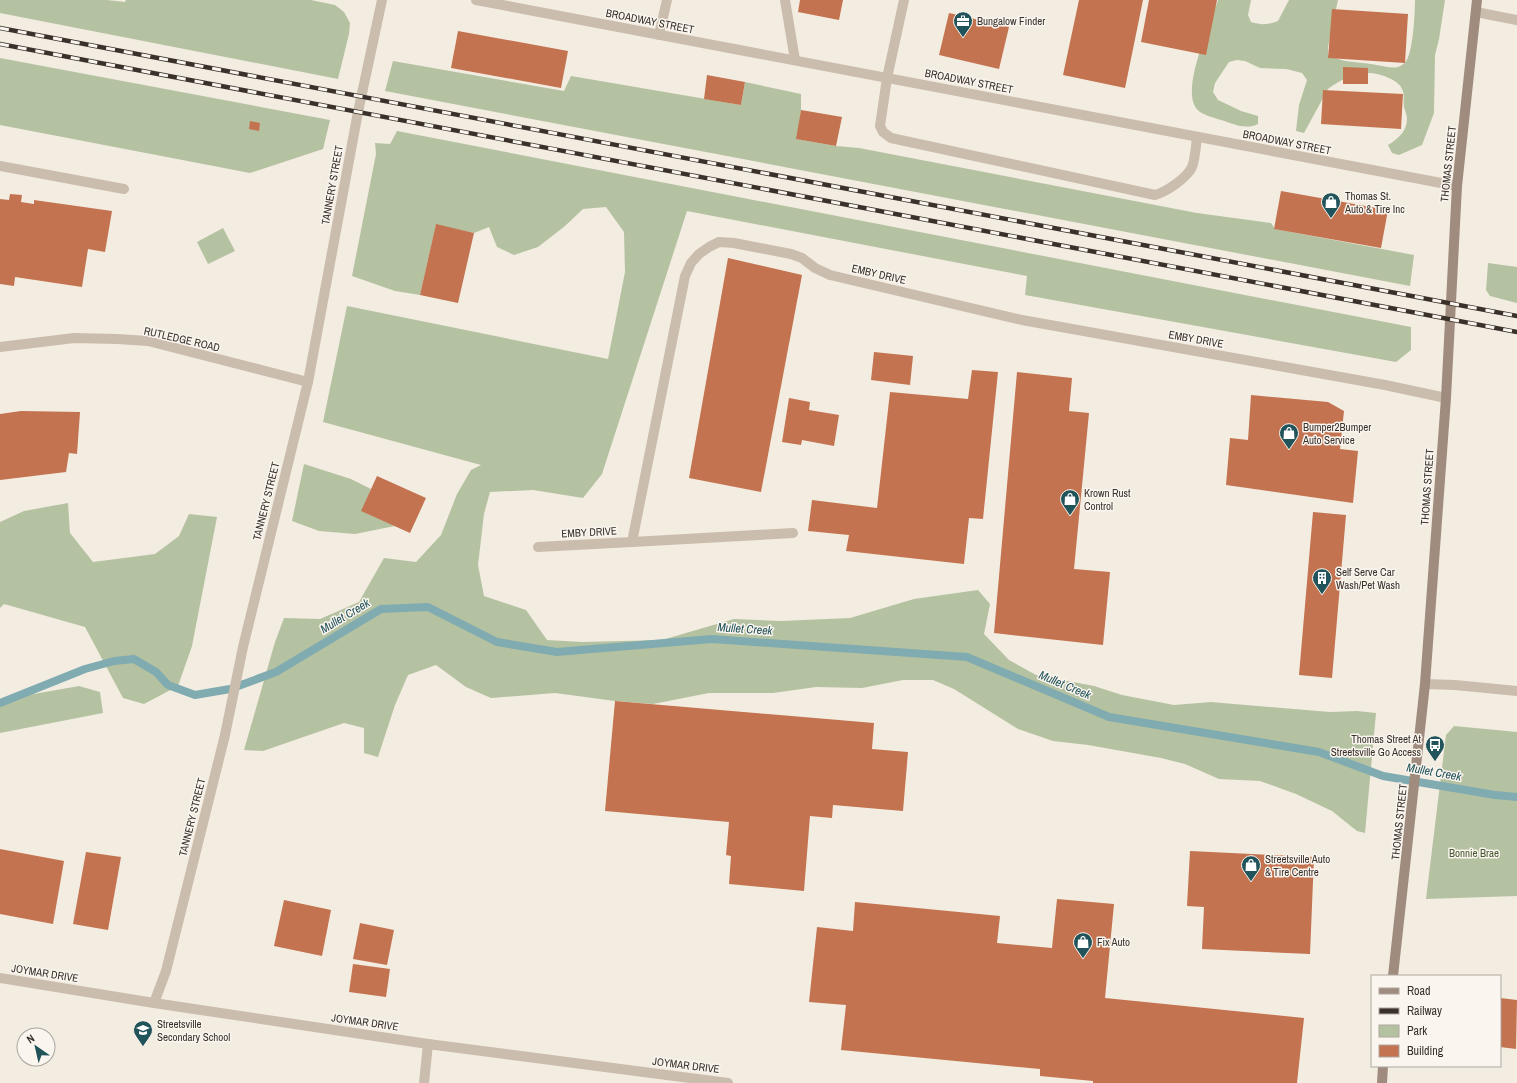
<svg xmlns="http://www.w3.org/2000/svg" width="1517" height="1083" viewBox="0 0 1517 1083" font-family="'Archivo Narrow',sans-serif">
<rect width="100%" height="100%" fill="#f3ece1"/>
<g fill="#b5c2a1">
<polygon points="0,0 107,0 125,2 126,0 311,0 335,5 344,12 350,23 349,34 338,79 0,13"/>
<path d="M1218 0H1251L1248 15 1251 22C1261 25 1268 25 1278 21L1289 0H1338L1328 47V55C1341 62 1356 62 1371 64 1380 65 1390 69 1398 67 1401 66 1405 63 1406 61 1413 53 1415 12 1415 0H1445L1439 39 1435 55 1434 113 1422 145 1399 155 1392 153 1388 145C1398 139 1407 131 1407 119 1407 115 1405 111 1404 107 1403 101 1405 94 1402 89 1400 84 1395 81 1391 79 1368 67 1348 74 1328 89L1304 133 1296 131 1299 105 1307 80 1302 73 1286 69 1260 68 1245 61 1237 60 1229 62 1215 83 1213 92 1218 100 1241 111 1258 116V124C1245 130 1234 124 1221 120 1212 117 1201 115 1196 108 1181 88 1211 23 1218 0Z"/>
<polygon points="0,58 330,120 323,149 250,173 0,125"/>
<polygon points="393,61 564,91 571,76 741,105 745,82 801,94 801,110 797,139 836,146 859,148 1197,213 1271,223 1275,229 1414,255 1410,286 385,91"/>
<polygon points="397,131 1411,327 1411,350 1396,362 1025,295 1027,276 687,211 602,474 583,498 533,490 490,492 484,514 478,565 484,596 526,610 547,640 582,642 662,640 734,619 781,621 850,618 914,599 978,590 990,604 984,634 1009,660 1036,675 1094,686 1122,695 1174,705 1211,702 1330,712 1357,711 1376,713 1365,833 1357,831 1332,811 1296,794 1260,781 1219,779 1185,764 1161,758 1088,745 1053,741 1018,729 954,689 933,680 903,680 862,688 816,687 773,693 709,693 653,704 615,701 555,693 491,698 466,687 436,665 408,675 395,705 378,757 364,753 364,728 344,723 263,751 244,750 275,642 284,618 320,619 359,602 384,558 416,562 441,535 457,494 471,470 481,465 323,422 347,306 608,359 625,272 624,232 606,207 583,209 565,226 538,247 514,255 497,247 489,227 474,233 436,225 420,295 395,291 352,276 376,154 375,143 390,144"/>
<polygon points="223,228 235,251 208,264 197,242"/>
<polygon points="1488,263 1517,267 1517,303 1490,296 1486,290"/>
<polygon points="304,464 351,479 371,489 362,511 395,526 355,534 319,531 292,521"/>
<polygon points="68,503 70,533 93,562 155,554 179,536 189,514 217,517 192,646 178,686 144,704 123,698 85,627 4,604 0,608 0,522 24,511"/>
<polygon points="79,686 100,692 103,713 0,733 0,700"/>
<polygon points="1454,726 1517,732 1517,896 1426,899 1446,735"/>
</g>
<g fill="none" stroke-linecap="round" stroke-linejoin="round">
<polyline stroke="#80abb0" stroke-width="8" points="0,703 85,669 114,661 134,659 156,672 168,685 195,695 230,689 276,672 381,609 428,607 497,642 557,652 712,639 967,657 1109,717 1319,752 1383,776 1495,795 1517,797"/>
</g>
<g fill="#c3734f">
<polygon points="800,0 843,0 839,20 798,12"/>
<polygon points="1079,0 1143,0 1125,88 1063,75"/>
<polygon points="1149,0 1217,0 1206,55 1141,42"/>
<polygon points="1332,9 1408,14 1405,63 1328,58"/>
<polygon points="949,13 1009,27 999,69 939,55"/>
<polygon points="458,31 568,51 561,88 451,68"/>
<polygon points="1343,67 1368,68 1368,84 1343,84"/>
<polygon points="707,75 745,82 741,105 704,99"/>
<polygon points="1323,90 1403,94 1401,129 1321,124"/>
<polygon points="801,110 842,117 836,146 796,139"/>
<polygon points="250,121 260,123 259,131 249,129"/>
<polygon points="1281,191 1388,210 1381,248 1274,229"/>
<polygon points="10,194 22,195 21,202 34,204 34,200 112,211 105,252 88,249 82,287 15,277 14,286 0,284 0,199 9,200"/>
<polygon points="436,224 474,233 458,303 420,295"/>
<polygon points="728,258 802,275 761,492 689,478"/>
<polygon points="874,352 913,356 910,385 871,380"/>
<polygon points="972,370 998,372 983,519 969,518 964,564 846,551 849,535 808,531 812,500 877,508 890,392 968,399"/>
<polygon points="1017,372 1072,378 1069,411 1089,413 1074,569 1110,572 1103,645 994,633"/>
<polygon points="1251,395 1328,402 1344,411 1340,449 1358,451 1353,503 1226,485 1230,438 1248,440"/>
<polygon points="789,398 810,402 809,410 839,415 834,446 802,440 801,445 782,442"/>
<polygon points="21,411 80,412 77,454 69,453 66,472 0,480 0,414"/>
<polygon points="377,476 426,498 410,533 361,511"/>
<polygon points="1313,512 1346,515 1332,678 1299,675"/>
<polygon points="615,701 874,723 872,749 908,752 903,811 833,805 832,818 810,816 804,891 729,884 731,856 726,855 729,822 605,811"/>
<polygon points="0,849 64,861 53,924 0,914"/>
<polygon points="1190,851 1314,857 1310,954 1202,949 1204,907 1187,906"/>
<polygon points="86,852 121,857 108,930 73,924"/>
<polygon points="1057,899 1114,904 1105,998 1304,1018 1297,1083 1093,1083 1093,1081 1040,1076 1040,1069 841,1050 846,1005 809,1002 817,927 853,931 855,902 1000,916 997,943 1052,948"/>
<polygon points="284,900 331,910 322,956 274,946"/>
<polygon points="360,923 394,930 387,965 353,959"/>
<polygon points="353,964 390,969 386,997 349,992"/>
<polygon points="1500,998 1517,1000 1516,1049 1500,1047"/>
</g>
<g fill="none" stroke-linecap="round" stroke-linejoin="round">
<g stroke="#cbbdad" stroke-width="10">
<polyline points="785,0 795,60"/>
<polyline points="659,35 667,0"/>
<path d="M887 78 880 126 883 132 891 138 1155 195C1166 192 1187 178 1192 167 1195 160 1196 145 1197 137"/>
<polyline points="0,166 124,189"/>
<polyline points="632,542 793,533"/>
<polyline points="538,547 632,542 685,276 691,263 699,254 709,247 719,242 734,243 791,254 802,258 815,268 830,275 1022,320 1385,385 1446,398"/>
<polyline points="1425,684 1455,685 1517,691"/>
<polyline points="424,1083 428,1044"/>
</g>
<g stroke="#cbbdad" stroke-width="10">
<polyline points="476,0 1457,186"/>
<polyline points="1476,12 1517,20"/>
<polyline points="887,78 904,0"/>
<polyline points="0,347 74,338 117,339 148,341 308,382"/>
<polyline points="0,978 154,1003 428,1044 728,1083"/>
<polyline points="154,1003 166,971 225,735 243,647 308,382 358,112 382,0"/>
</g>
<g stroke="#9f8c7e" stroke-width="10">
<polyline points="1393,976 1425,684 1446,398 1457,186 1477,0"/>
<polyline points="1382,1083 1383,1066"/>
</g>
<g stroke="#3a312b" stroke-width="4.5">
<g id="rail">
<polyline points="0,28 1517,316"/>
<polyline points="0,44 1517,332"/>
</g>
</g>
<use href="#rail" stroke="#faf5ee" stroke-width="3" stroke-dasharray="9" stroke-linecap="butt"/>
</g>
<defs>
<g id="office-pin" transform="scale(1)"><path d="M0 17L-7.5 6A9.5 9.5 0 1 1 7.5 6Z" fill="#21535b" stroke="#faf5ee"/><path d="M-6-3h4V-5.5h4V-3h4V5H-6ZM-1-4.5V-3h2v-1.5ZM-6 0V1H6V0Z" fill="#fff"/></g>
<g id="shop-pin" transform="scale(1)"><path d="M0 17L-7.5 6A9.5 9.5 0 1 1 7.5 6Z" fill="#21535b" stroke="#faf5ee"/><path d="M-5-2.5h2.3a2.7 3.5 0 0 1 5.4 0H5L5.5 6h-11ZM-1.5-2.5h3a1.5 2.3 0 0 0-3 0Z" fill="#fff"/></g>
<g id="building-pin" transform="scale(1)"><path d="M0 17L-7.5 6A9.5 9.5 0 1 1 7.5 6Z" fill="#21535b" stroke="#faf5ee"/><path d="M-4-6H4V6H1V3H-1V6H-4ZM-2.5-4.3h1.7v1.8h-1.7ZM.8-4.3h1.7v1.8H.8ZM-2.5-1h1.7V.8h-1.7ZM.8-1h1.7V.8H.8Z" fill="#fff"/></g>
<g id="bus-pin" transform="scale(1)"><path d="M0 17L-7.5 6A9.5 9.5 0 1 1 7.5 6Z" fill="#21535b" stroke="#faf5ee"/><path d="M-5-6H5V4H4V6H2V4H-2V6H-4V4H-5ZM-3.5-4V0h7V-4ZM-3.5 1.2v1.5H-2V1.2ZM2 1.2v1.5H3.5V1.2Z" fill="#fff"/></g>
<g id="school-pin" transform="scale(1)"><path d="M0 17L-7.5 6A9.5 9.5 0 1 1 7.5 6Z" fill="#21535b" stroke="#faf5ee"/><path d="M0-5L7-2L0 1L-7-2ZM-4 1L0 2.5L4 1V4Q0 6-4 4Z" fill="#fff"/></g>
</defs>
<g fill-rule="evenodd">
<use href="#office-pin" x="963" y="21"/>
<use href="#shop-pin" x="1331" y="202"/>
<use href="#shop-pin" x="1289" y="433"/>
<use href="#shop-pin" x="1070" y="499"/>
<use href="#building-pin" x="1322" y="578"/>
<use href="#bus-pin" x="1435" y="745"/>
<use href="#shop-pin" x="1251" y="865"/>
<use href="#shop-pin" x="1083" y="942"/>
<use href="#school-pin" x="143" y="1030"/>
</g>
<g text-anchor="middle" stroke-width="3" stroke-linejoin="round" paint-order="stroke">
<g font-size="11" fill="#3a312b" stroke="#faf5ee">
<text transform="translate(650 21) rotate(11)" y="4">BROADWAY STREET</text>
<text transform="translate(969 81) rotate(11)" y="4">BROADWAY STREET</text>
<text transform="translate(1287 142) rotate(11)" y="4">BROADWAY STREET</text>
<text transform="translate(1448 164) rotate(-84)" y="4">THOMAS STREET</text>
<text transform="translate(332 185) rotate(-80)" y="4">TANNERY STREET</text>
<text transform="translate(879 274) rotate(13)" y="4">EMBY DRIVE</text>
<text transform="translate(182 339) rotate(13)" y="4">RUTLEDGE ROAD</text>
<text transform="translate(1196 339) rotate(10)" y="4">EMBY DRIVE</text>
<text transform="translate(1427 487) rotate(-86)" y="4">THOMAS STREET</text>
<text transform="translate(266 501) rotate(-76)" y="4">TANNERY STREET</text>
<text transform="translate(589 532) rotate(-3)" y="4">EMBY DRIVE</text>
<text transform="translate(192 817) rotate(-76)" y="4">TANNERY STREET</text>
<text transform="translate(1399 822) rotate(-84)" y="4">THOMAS STREET</text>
<text transform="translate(45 973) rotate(9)" y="4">JOYMAR DRIVE</text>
<text transform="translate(365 1022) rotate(8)" y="4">JOYMAR DRIVE</text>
<text transform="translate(686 1065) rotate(7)" y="4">JOYMAR DRIVE</text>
</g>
<g font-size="11" fill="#3a312b" stroke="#faf5ee" text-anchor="start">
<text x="977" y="25">Bungalow Finder</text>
<text x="1345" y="200">Thomas St.<tspan x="1345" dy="13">Auto &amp; Tire Inc</tspan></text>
<text x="1303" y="431">Bumper2Bumper<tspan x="1303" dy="13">Auto Service</tspan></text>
<text x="1084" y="497">Krown Rust<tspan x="1084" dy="13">Control</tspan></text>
<text x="1336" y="576">Self Serve Car<tspan x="1336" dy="13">Wash/Pet Wash</tspan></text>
<text x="1421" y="743" text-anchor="end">Thomas Street At<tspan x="1421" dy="13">Streetsville Go Access</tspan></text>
<text x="1265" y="863">Streetsville Auto<tspan x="1265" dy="13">&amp; Tire Centre</tspan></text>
<text x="1097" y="946">Fix Auto</text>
<text x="157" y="1028">Streetsville<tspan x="157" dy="13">Secondary School</tspan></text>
</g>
<g font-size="11" fill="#46582f" stroke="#faf5ee">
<text x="1474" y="857">Bonnie Brae</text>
</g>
<g font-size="12" font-style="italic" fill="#21535b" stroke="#faf5ee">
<text transform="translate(345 616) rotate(-31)" y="4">Mullet Creek</text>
<text transform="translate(745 629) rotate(4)" y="4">Mullet Creek</text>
<text transform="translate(1065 685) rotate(23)" y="4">Mullet Creek</text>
<text transform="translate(1434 772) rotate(10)" y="4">Mullet Creek</text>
</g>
</g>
<rect x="1371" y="975" width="130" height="92" fill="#faf5ee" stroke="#ada7a0"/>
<rect x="1379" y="988" width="20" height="6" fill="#9f8c7e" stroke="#ada7a0"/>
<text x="1407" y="995" font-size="12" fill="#3a312b">Road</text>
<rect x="1379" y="1008" width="20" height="6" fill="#3a312b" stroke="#ada7a0"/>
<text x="1407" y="1015" font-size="12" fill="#3a312b">Railway</text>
<rect x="1379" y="1025" width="20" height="12" fill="#b5c2a1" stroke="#ada7a0"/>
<text x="1407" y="1035" font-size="12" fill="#3a312b">Park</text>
<rect x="1379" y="1045" width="20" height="12" fill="#c3734f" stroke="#ada7a0"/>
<text x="1407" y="1055" font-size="12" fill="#3a312b">Building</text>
<g transform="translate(36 1047) rotate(326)"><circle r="19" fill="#faf5ee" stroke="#ada7a0"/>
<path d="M0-3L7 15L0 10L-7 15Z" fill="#21535b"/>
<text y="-6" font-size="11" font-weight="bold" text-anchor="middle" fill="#3a312b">N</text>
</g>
</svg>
